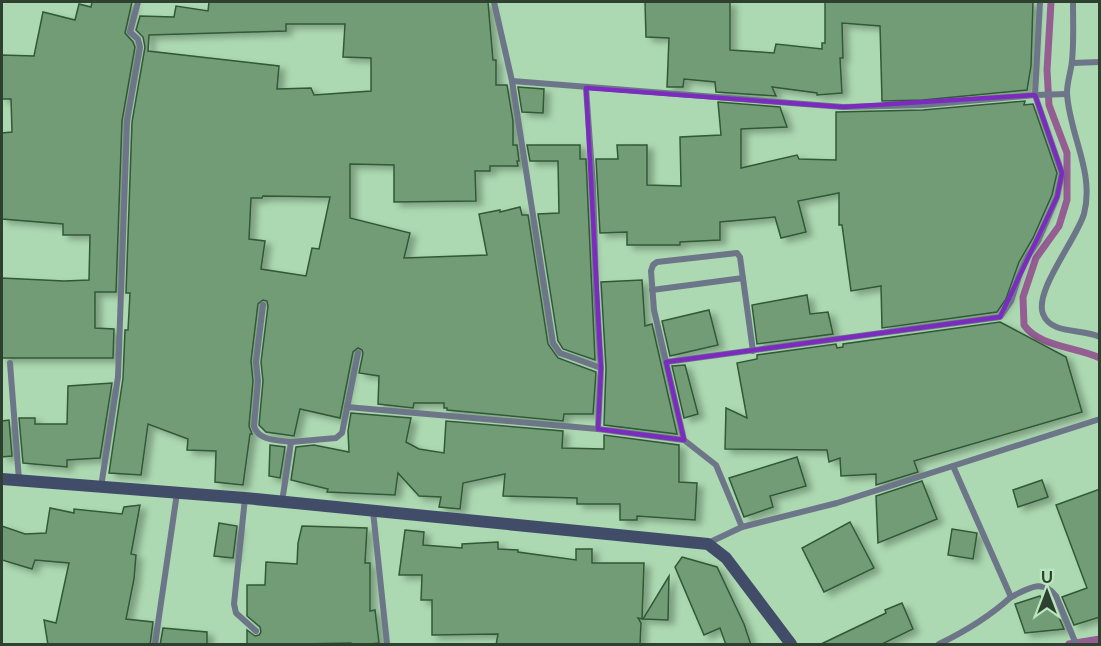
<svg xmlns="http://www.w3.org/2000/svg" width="1101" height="646" viewBox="0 0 1101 646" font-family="Raleway,sans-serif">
<defs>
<filter id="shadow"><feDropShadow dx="6" dy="4" stdDeviation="3" flood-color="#0004"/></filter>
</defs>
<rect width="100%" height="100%" fill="#acd9b1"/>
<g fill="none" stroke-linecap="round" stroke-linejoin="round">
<g stroke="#945e93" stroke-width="7">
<path d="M1051 2 1047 70 1049 105 1067 153V200L1059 226 1036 258 1023 297 1024 325C1039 347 1077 347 1100 358"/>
<polyline points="1069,644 1100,639"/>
</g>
</g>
<g fill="#719c76" stroke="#305936" stroke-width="1.5" fill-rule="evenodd" filter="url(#shadow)">
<polygon points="92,2 132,2 125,33 133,42 135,47 122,121 116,292 95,292 95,328 114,329 113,358 2,358 2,278 64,281 89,280 90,235 63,235 63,224 2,219 2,133 12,132 11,99 2,99 2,55 34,56 43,12 75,20 79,4 91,7"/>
<path d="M209 2H488L493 60H496V85H507L513 121V145H517L519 161H517L518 166H490V171H475L476 201 394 202V165L350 164V218L410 233 404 258 487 255 479 214 500 210V212L520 207 522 215H528L548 344 558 358 596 372 593 414H564L563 421 447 410V408H444V403H414L413 408 378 404 379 376 359 373 363 353 362 350 358 348 353 352 340 418 300 409 294 436 266 432 259 425 263 381 261 362 268 306 267 301 263 300 258 304 251 361 253 381 249 426 252 434H250L243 485 215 482 216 451 187 450 188 439 148 424 141 475 109 473 123 378 125 330H128L130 293H126L132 122 145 47 143 37 136 30 140 16 174 17 176 6 208 11ZM286 24H345L343 57 371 58V91L314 95 311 88 277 89 279 66 148 51 149 35 286 31ZM263 196 330 197 319 249 312 248 306 276 261 269 265 241 249 239 251 198H262Z"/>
<polygon points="645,2 730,2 730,50 774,53 776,44 822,49 822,43 825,43 825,2 1033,2 1031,66 1027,90 923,100 882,101 880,26 842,23 843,58 840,58 842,93 817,95 817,93 772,87 776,96 716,92 715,82 684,79 683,87 667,87 669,38 646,37"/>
<polygon points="518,87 544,89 543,113 522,112"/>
<polygon points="1025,101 1024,105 1033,104 1057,173 1052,195 1033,238 1019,262 1006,299 997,312 882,328 881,286 851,291 842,225 839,225 839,193 798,201 806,232 781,238 775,217 720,222 720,240 680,242 680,245 627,245 627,232 600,233 596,159 618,159 617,145 647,145 647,185 681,186 680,137 721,135 718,102 780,107 787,127 741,129 741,168 797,155 799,159 836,160 836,112 923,110"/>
<polygon points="527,145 580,145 580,159 586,159 595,360 563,349 558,341 538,214 559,213 558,161 530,161"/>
<polygon points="642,280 645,326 652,324 677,434 604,425 606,368 601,282"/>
<polygon points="807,295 810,314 828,312 833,334 757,344 752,305"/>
<polygon points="709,310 718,345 670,356 662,321"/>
<polygon points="1000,322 1066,357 1082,412 914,461 918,472 876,485 876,474 841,476 840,458 829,462 827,450 725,449 726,408 747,418 737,363 757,359 757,355 836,344 837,348 843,347 843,344"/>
<polygon points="685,365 698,414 684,418 672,366"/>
<polygon points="112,383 100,458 67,460 67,467 23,463 19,418 35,418 35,424 67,424 68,386"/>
<polygon points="351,413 411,418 406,442 419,449 444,453 446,421 563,431 562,448 604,449 604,435 679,445 679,482 697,483 695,520 637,516 637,520 620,520 620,504 577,504 577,498 503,496 505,474 463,483 460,509 439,507 441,497 419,496 398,473 395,495 327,492 328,489 291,480 296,447 314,445 349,452 348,431"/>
<polygon points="9,420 12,456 2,457 2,421"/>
<polygon points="270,445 285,447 280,478 269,476"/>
<polygon points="797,457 806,486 770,496 773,507 744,517 729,478"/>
<polygon points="1042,480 1048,497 1018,507 1013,490"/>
<polygon points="922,481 937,519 878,543 876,496"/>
<polygon points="1100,489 1100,617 1074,625 1062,597 1087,588 1056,505"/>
<polygon points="140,505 131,554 136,555 134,579 126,619 153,622 150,645 48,645 44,620 56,623 69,563 35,560 32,569 2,560 2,526 25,534 46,533 50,508 74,513 74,509 122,514 124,507"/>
<polygon points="850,522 874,568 824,592 802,548"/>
<polygon points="219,523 237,526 233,558 214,556"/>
<polygon points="302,526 367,528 365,563 370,563 370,611 375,610 379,643 363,645 352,645 351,643 247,645 247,630 255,636 259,635 261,632 260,627 247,616 247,585 265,585 266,562 297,564 298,543"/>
<polygon points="952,529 977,533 973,559 948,555"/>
<polygon points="405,530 424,532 423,545 462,548 462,544 498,542 498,549 518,550 518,552 576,560 576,549 592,549 592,563 644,563 642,619 638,618 641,623 640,645 496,645 498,634 432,635 432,600 421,600 422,575 399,575"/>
<polygon points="682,557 717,567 744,624 751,645 726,645 720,628 704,635 675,567"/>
<polygon points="669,576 668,620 643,619"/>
<polygon points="1040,596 1043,604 1052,601 1064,629 1025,633 1015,604"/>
<polygon points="902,603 913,629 880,645 819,645 886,613 885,610"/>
<polygon points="163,628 207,632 207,645 160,645"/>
</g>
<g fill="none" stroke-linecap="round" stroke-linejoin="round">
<g stroke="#6d7589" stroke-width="6">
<polyline points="494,2 512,81 553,343 560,353 601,368"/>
<path d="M1073 2C1073 21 1074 41 1072 61 1071 72 1067 81 1067 93 1069 134 1095 172 1084 214 1076 240 1034 291 1043 314 1051 335 1082 328 1100 337"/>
<polyline points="1072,63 1100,62"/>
<polyline points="512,81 843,107 923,105 1035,95 1067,94"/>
<polyline points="586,88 593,186 596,290 601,368 598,429"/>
<polyline points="652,290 743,278"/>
<path d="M263 305 256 362 258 381 254 426C258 441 278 440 291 442"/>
<polyline points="666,362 1000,317 1011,301 1019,276 1028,256 1038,241 1057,197 1062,173 1035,95 1040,2"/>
<polyline points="10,363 19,480"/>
<polyline points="347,407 598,429 684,440 716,465 742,527"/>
<polyline points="684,440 654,310 651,271 653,265 657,262 737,253 740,257 753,351"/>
<polyline points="101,487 118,377 127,121 140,47 138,39 130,32 138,2"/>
<polyline points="245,498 234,604 236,613 256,631"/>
<polyline points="282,502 291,442 336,438 342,433 358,353"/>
<polyline points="373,511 387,644"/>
<polyline points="708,543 742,527 837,503 1100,419"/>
<path d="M1011 597C1028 589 1042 578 1056 596L1076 644"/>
<polyline points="155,644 177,493"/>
<path d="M939 644C966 631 989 617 1011 597L953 466"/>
</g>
<polyline stroke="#414c69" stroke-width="12" points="2,479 245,498 708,544 726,558 791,644"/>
</g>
<path fill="none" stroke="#7b2cbf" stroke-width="4.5" stroke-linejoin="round" d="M586 88 843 107 1035 95 1062 173 1057 197 1000 317 666 362 684 440 598 429 601 368Z"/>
<rect width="1101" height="646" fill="none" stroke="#2e4131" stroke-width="6"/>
<g transform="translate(1047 592)" stroke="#b8e6bd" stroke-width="4.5" paint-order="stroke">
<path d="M0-4.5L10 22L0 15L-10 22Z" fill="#2e4131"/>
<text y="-9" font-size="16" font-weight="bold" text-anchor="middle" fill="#2e4131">U</text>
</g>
</svg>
